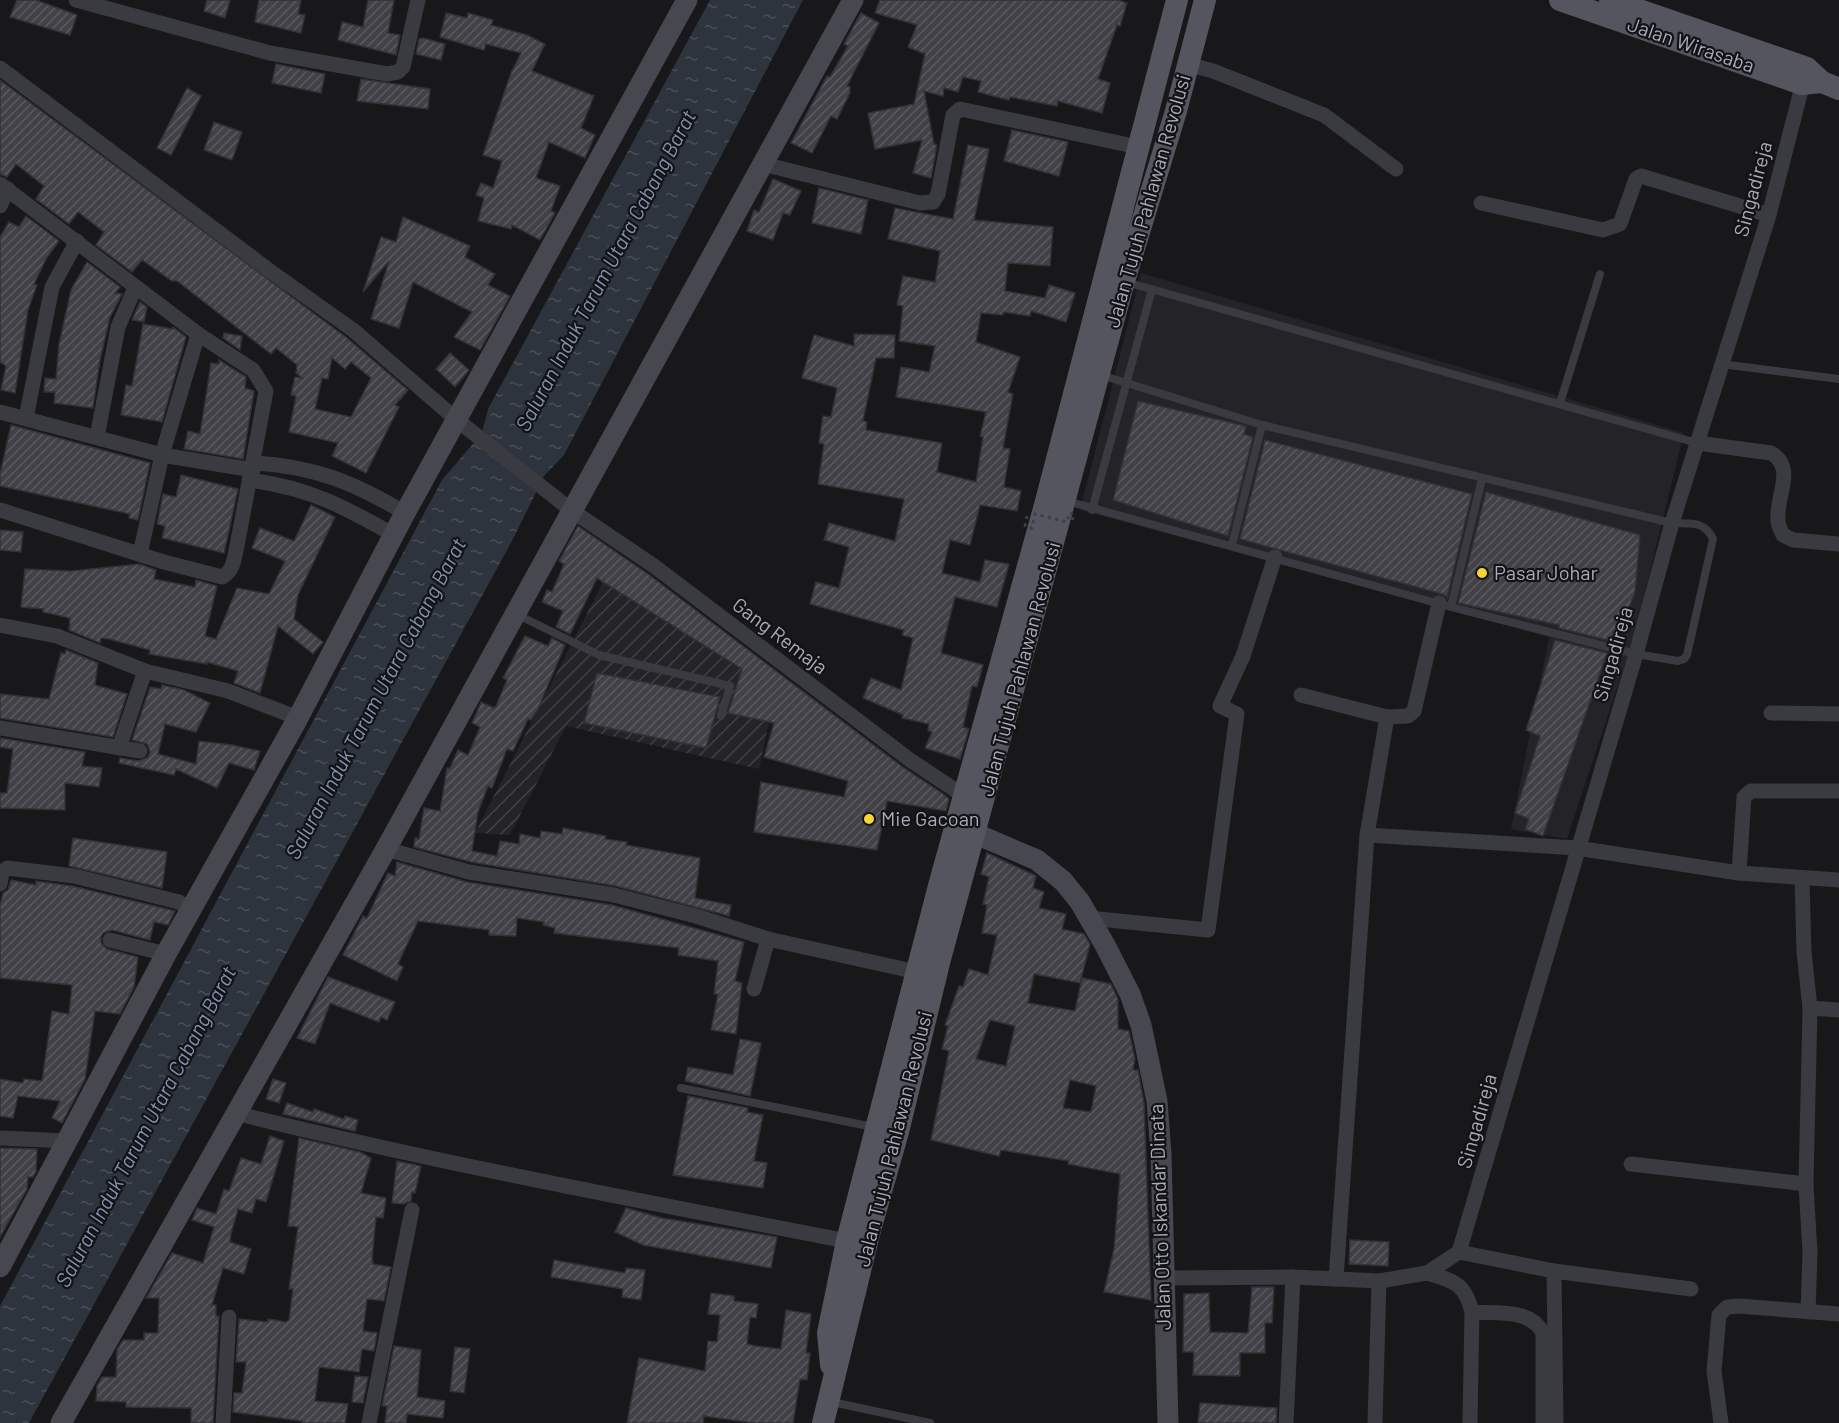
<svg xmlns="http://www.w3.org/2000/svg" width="1839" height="1423" viewBox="0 0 1839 1423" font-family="Barlow,sans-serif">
<defs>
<pattern id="industrial-furrows" width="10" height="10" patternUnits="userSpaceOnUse" patternTransform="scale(1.5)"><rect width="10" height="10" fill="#242327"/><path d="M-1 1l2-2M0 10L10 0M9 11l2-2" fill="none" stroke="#414044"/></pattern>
<pattern id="water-ripples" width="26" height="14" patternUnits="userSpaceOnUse" patternTransform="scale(1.5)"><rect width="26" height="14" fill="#2d343e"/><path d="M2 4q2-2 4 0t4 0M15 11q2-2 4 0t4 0" fill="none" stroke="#494f58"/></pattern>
<pattern id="building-hatch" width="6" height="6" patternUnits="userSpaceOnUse" patternTransform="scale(1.5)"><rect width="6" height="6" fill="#424147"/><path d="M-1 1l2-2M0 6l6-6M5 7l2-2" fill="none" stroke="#5a5a5f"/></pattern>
</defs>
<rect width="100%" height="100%" fill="#18171a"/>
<polygon fill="#242327" points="1141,273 1684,433 1634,637 1567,839 1511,829 1549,637 1080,510"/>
<polygon fill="url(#industrial-furrows)" points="603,582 776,690 759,769 566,726 510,835 475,833"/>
<polygon fill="url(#water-ripples)" points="710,0 803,0 564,455 544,476 512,541 29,1423 0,1423 0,1306 442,480 482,433 488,409"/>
<g fill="url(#building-hatch)" stroke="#323136" stroke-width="1.5" fill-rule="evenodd">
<polygon points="17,0 36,0 77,15 70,35 10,17"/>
<polygon points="207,0 230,0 225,18 204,11"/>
<polygon points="259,0 301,0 298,14 305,15 301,33 255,22"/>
<polygon points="368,0 394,0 388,33 400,35 396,55 338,40 342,22 363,27"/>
<polygon points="880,0 1118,0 1127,3 1120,26 1117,25 1098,79 1110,83 1102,113 1058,101 1057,106 1010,97 1009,100 978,92 981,81 963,77 958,92 944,88 943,96 924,91 934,144 937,145 931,178 913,173 922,140 875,149 868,113 914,104 925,54 908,47 917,25 875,13"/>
<polygon points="446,13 467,18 468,13 493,20 491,25 527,35 545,44 532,71 594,96 581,128 595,135 585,158 549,142 536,178 560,186 551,211 555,213 540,240 512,225 511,229 478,221 484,198 476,195 481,183 493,188 502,161 483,155 511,73 521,53 486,44 484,50 440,37"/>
<polygon points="861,13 879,23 847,86 850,87 850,93 837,119 831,116 812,153 791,143 827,76 830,77 848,46 844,44"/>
<polygon points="423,38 445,44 441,60 416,54 419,39"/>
<polygon points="276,64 325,74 321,93 272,83"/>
<polygon points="361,79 430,89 428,109 357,101"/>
<path d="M0 80 347 338 408 390 395 405 399 407 366 473 332 456 338 443 289 432 296 396 291 395 295 377 302 378 296 373 297 365 276 348 271 354 177 281H172L142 260 132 272 96 245 104 232 78 212 69 224 36 199 44 186 16 164 7 177 0 174ZM332 358 345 369 351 362 371 378 351 417 315 409 322 378 328 379Z"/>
<polygon points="187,88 201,96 171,155 157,148"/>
<polygon points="214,122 242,132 232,160 204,150"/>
<polygon points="1012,130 1068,142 1059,176 1004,161"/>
<polygon points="968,145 989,149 974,220 1053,227 1050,266 1008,263 1005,291 1045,298 1049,285 1075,293 1066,322 1031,311 1030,316 1003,312 1003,315 981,313 976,342 1020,357 1008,392 1013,394 1003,448 1010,449 1004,487 1021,491 1017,511 980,505 970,545 950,540 942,573 980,582 985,560 1009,564 997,607 955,597 941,653 983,665 977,687 972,686 963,727 969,729 960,759 925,748 932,732 928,731 929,724 902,718 903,715 863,698 871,678 901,690 913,638 902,635 904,630 810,604 816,582 839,588 849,547 824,540 829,523 895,541 904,499 818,484 824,444 819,443 823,416 831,417 837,388 802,378 814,335 854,346 854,334 895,335 894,358 876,358 863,421 867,422 866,430 942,443 937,472 976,482 983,437 980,436 986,412 896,397 901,367 929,372 935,346 899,341 903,306 897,305 903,276 935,282 940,251 888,239 895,208 953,219"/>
<polygon points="773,179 801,191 790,215 783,213 773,240 747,231 754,210 759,212"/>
<polygon points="819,188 868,200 861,234 812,223"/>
<polygon points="26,216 59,241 46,259 34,284 37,285 28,310 15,393 1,390 6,366 0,362 0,237 9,222 19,227"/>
<polygon points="403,217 470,246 465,257 495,274 488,285 510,296 480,350 454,337 472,312 413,282 399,328 371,319 389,261 363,292 381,237 396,242"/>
<polygon points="87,262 120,287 115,293 122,294 110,317 100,360 93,408 54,403 55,392 44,392 45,378 56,379 59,344 71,290"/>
<polygon points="140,302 147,307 144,322 132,320"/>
<polygon points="143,324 173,329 173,327 186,337 162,422 121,415 126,385 132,386"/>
<polygon points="224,333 242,336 240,350 223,338"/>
<polygon points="450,353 469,370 455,387 436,369"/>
<polygon points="219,360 246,377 245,388 254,391 243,459 184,449 188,431 200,434 211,363 219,364"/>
<polygon points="1138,401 1246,426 1244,434 1253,437 1228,536 1113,500"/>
<polygon points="11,425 150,463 138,520 129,518 130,514 0,486 0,474"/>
<polygon points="1265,440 1472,494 1447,597 1442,594 1240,539"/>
<polygon points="181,475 238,489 224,553 162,538 165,526 157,524 163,494 176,497"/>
<polygon points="1486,492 1640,535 1635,593 1616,637 1613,636 1611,641 1559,628 1559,625 1458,603"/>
<polygon points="311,505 335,517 298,595 294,619 323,642 313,654 278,626 260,693 234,683 238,671 207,662 207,664 149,654 150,650 109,639 101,638 100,643 69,630 70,618 43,612 43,609 21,607 25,569 71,571 139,564 156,570 154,579 195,587 196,580 217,586 205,636 216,639 237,588 269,594 285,561 252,548 260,528 294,541"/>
<polygon points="578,526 648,574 904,768 942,793 949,799 946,811 887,801 877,850 754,832 761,782 844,797 848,781 764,757 774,723 728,713 742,669 597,578 570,634 556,627 563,611 542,602 547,590 552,592 564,564 559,561"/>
<polygon points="0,530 23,532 21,552 0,550"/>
<polygon points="525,636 548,646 552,638 565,645 538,709 531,720 528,719 513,751 507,749 492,788 488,786 478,812 472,851 497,856 500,841 519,844 520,834 540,838 541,831 562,834 563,828 606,836 605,839 627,842 626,845 700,858 695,898 731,905 729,916 616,886 471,862 414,847 415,838 419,839 424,808 440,811 447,768 450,768 458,750 468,755 480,727 472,723 479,707 481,702 494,708 496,706 507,680 503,678"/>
<polygon points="1555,640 1607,653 1543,836 1525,829 1529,819 1515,813 1540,736 1526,730"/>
<polygon points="66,650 98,663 95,685 127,694 113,737 0,718 0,694 49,699 61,653 65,654"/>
<polygon points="597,673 720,697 706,748 584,723"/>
<polygon points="162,685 184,690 210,703 196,732 165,724 158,754 196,764 199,741 232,745 260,751 254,770 229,763 217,788 176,769 174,775 119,763 120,758 139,761 148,757 150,752 147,744 132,740 150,687 161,689"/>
<polygon points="0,738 85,752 82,766 102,768 99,787 65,783 65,810 0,808 0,793 7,793 13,749 0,747"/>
<polygon points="73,838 167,852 162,888 69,866"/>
<path d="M987 853 1036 876 1033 888 1044 892 1039 908 1066 914 1062 929 1084 934 1090 944 1080 983 1034 974 1028 1003 1075 1011 1082 978 1111 984 1118 999V1029L1129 1031 1135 1059 1133 1070H1138L1144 1103 1151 1300 1104 1292 1114 1249 1120 1174 1068 1164 1069 1161 1001 1150 999 1156 931 1140 949 1051 942 1049 948 1026 945 1025 959 986 963 987 969 969 988 975 997 935 982 933 987 905 983 904 989 877 981 874ZM990 1020 1015 1026 1006 1066 976 1059ZM1070 1080 1096 1086 1091 1112 1063 1108Z"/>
<polygon points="397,862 467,882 612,905 744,942 735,981 742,983 736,1034 711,1030 718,994 714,994 718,961 678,955 679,948 554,933 555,928 543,925 544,922 517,918 516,936 489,935 489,930 418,921 398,964 403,967 397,981 343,955 363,916 367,918 388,873 395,876"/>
<polygon points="11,880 36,885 36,881 72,886 175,911 168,925 154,922 150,940 112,930 103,933 101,937 101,943 107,949 138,957 134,987 120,1014 95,1011 85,1079 62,1123 52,1118 60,1101 18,1096 13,1118 0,1116 0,1079 23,1083 24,1079 42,1081 52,1011 69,1014 72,985 0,978 0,905 3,893 8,890"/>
<polygon points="328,977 395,1002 387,1020 381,1017 379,1022 330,1003 315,1044 297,1038"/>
<polygon points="740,1039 761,1043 750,1096 685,1081 688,1067 733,1075"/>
<polygon points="273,1079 286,1083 279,1103 266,1099"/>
<polygon points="688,1096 748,1108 747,1112 763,1115 754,1161 767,1163 763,1188 673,1175"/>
<polygon points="287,1103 313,1112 314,1109 344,1119 345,1116 358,1120 355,1131 283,1114"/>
<polygon points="270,1136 284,1141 266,1202 256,1199 252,1213 238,1209 231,1234 230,1242 251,1249 244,1274 223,1268 212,1305 216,1305 216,1316 219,1316 213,1423 191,1423 191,1408 126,1407 126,1402 96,1401 97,1386 102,1377 116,1377 117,1350 123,1340 144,1340 144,1333 158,1333 159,1298 146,1298 172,1253 203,1263 214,1227 192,1220 197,1208 216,1214 224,1189 229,1191 241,1158 261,1164"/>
<polygon points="299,1138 360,1152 371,1158 361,1193 386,1198 383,1218 376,1217 372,1259 373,1264 391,1267 384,1301 367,1299 363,1331 377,1333 374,1351 362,1349 359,1372 319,1367 315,1401 348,1404 345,1423 302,1423 302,1421 233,1412 234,1393 242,1393 246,1362 236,1362 239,1319 268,1322 268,1319 286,1322 289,1320 293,1289 289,1289 298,1227 288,1226"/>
<polygon points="0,1148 37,1149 36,1172 33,1177 28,1177 27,1189 0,1237"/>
<polygon points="397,1161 421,1166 415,1193 412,1192 411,1201 404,1204 392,1203"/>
<polygon points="626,1208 662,1218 777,1237 771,1268 643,1245 615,1232"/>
<polygon points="1350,1240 1389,1242 1388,1266 1349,1264"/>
<polygon points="554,1260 625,1273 626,1268 645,1270 641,1300 622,1297 623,1289 551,1277"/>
<polygon points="1252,1287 1274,1287 1272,1323 1265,1323 1265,1353 1240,1353 1240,1376 1193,1375 1194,1352 1183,1352 1184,1294 1209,1293 1210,1332 1248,1333"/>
<polygon points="711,1293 734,1296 734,1301 758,1304 756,1318 750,1317 747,1344 755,1346 781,1349 786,1310 811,1314 806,1353 810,1353 807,1380 800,1379 793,1423 754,1423 704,1416 703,1423 627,1423 639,1358 705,1371 708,1341 717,1342 720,1315 708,1314"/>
<polygon points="394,1346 421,1350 417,1397 445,1401 443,1418 407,1414 406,1423 385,1423 387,1406 382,1406"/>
<polygon points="455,1347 470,1349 464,1393 450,1391"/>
<polygon points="355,1376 368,1377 363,1403 352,1402"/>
<polygon points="1200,1403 1277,1408 1276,1423 1198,1423"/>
</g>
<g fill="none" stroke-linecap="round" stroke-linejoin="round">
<g stroke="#3a3a41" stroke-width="8">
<polyline points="1126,282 1697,443"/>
<polyline points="1721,364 1839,379"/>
<polyline points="1560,403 1600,274"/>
<path d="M1067 501 1451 607 1636 654 1678 661 1684 659 1687 655 1713 539C1704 520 1690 524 1672 523L1262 425 1101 375"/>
<polyline points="1092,510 1152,289"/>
<polyline points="1232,545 1262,425"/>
<polyline points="1451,607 1482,479"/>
<polyline points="516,614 599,655 730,686 721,716"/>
<polyline points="681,1088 873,1127"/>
<polyline points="832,1402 930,1423"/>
</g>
<g stroke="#3a3a41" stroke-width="15">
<polyline points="76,0 270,53 387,74 398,72 403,67 418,0"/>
<polyline points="1187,64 1213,71 1324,115 1396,169"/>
<polyline points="0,68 270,271 353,330 457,420 571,510 654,566 910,760 964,796"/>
<polyline points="763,164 920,203 933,202 938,194 953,115 960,109 1138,147"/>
<path d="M0 184 198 334 253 370 266 391 237 546C234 558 234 571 222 577L164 562 0 510"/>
<polyline points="1481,203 1603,230 1620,224 1636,179 1641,176 1769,215"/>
<polyline points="0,206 8,189"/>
<polyline points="0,412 162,455 253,470"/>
<polyline points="26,418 52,287 77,241"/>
<polyline points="97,437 118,327 135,288"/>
<path d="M1697 443 1771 453C1797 468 1775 497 1778 521 1778 525 1781 531 1783 535L1793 540 1839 544"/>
<path d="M254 463C314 466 355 483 405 513"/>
<path d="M250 480C309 488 343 506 394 535"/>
<polyline points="140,554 162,455 198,334"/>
<polyline points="0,625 57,636 145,671 228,691 298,718"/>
<polyline points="1301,695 1387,717 1408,716 1414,711 1439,603"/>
<polyline points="1771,713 1839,714"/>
<polyline points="0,728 140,751"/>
<polyline points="119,748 145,671"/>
<polyline points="1367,835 1577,848 1739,873 1744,797 1751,791 1839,791"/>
<polyline points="386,849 469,872 614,895 696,916 768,939 917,972"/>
<polyline points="1739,873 1839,880"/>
<polyline points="1802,878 1804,952 1810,1008 1806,1184 1810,1253 1808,1312"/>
<polyline points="0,884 2,872 7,868 74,876 179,902 191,910"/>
<polyline points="1089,918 1208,930 1237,714 1220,706 1243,656 1275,557"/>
<polyline points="110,940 166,954"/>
<polyline points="754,989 768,939"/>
<polyline points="1810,1008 1839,1010"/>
<path d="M235 1113C437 1163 642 1201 847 1241"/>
<polyline points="0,1138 68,1141"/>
<polyline points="1631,1164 1806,1184"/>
<polyline points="1459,1252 1636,654 1672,523 1769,215 1805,75"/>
<polyline points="1554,1271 1556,1423"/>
<path d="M1427 1273C1454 1281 1465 1283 1472 1312L1470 1423"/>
<polyline points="1163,1278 1293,1277 1379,1281 1427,1273 1459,1252 1554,1271 1691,1289"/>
<polyline points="1336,1279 1367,835 1387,717"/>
<path d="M1472 1312C1497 1314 1530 1308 1543 1333V1423"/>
<polyline points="223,1423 229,1317"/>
<polyline points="369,1423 412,1210"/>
<polyline points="1286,1423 1293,1277"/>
<polyline points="1375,1423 1379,1281"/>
<polyline points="1721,1423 1714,1371 1719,1315 1727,1307 1739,1306 1839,1314"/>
</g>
<g stroke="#46474f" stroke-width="21">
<polyline points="976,834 1037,860 1063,881 1080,902 1105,945 1130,994 1141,1025 1157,1101 1161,1154 1168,1423"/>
<polyline points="0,1267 166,954 298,718 405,513 687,0"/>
<polyline points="61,1423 386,849 853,0"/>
</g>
<g stroke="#54555e" stroke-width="22">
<polyline points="1560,0 1802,84 1822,82"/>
<polyline points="1610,0 1807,68 1822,82 1839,89"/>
<polyline points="831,1365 828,1333 847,1241 940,882 1045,505 1177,0"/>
<polyline points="823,1423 870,1230 898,1132 940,959 1124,281 1176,111 1205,0"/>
</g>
<polyline stroke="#3e3f46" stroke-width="3" stroke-dasharray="3 4.5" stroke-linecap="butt" points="1027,516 1025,526 1032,528 1035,514 1067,522 1069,513 1074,514 1072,521"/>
</g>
<g fill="#f5d634" stroke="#131215" stroke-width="2">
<circle cx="1482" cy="573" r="6"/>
<circle cx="869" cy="819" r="6"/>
</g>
<g text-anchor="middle" stroke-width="4.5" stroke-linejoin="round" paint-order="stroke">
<g font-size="20" fill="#a9acba" stroke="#131215">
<text transform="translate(1691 45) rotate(19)" y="7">Jalan Wirasaba</text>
<text transform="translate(1753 189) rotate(-75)" y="7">Singadireja</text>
<text transform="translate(1148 201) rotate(-74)" y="7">Jalan Tujuh Pahlawan Revolusi</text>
<text transform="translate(780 636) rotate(37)" y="7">Gang Remaja</text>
<text transform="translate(1613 654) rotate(-74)" y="7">Singadireja</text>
<text transform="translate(1020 669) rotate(-75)" y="7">Jalan Tujuh Pahlawan Revolusi</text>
<text transform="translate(1477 1121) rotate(-74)" y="7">Singadireja</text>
<text transform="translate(894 1139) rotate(-76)" y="7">Jalan Tujuh Pahlawan Revolusi</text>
<text transform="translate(1160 1217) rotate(-92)" y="7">Jalan Otto Iskandar Dinata</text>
</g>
<g font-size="20" fill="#a9acba" stroke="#131215" text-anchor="start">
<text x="1494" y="580">Pasar Johar</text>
<text x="881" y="826">Mie Gacoan</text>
</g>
<g font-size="21" font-style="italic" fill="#8093b5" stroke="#131215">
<text transform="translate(606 271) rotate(-62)" y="7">Saluran Induk Tarum Utara Cabang Barat</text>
<text transform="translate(376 699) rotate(-62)" y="7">Saluran Induk Tarum Utara Cabang Barat</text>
<text transform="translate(146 1127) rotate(-62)" y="7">Saluran Induk Tarum Utara Cabang Barat</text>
</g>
</g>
</svg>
